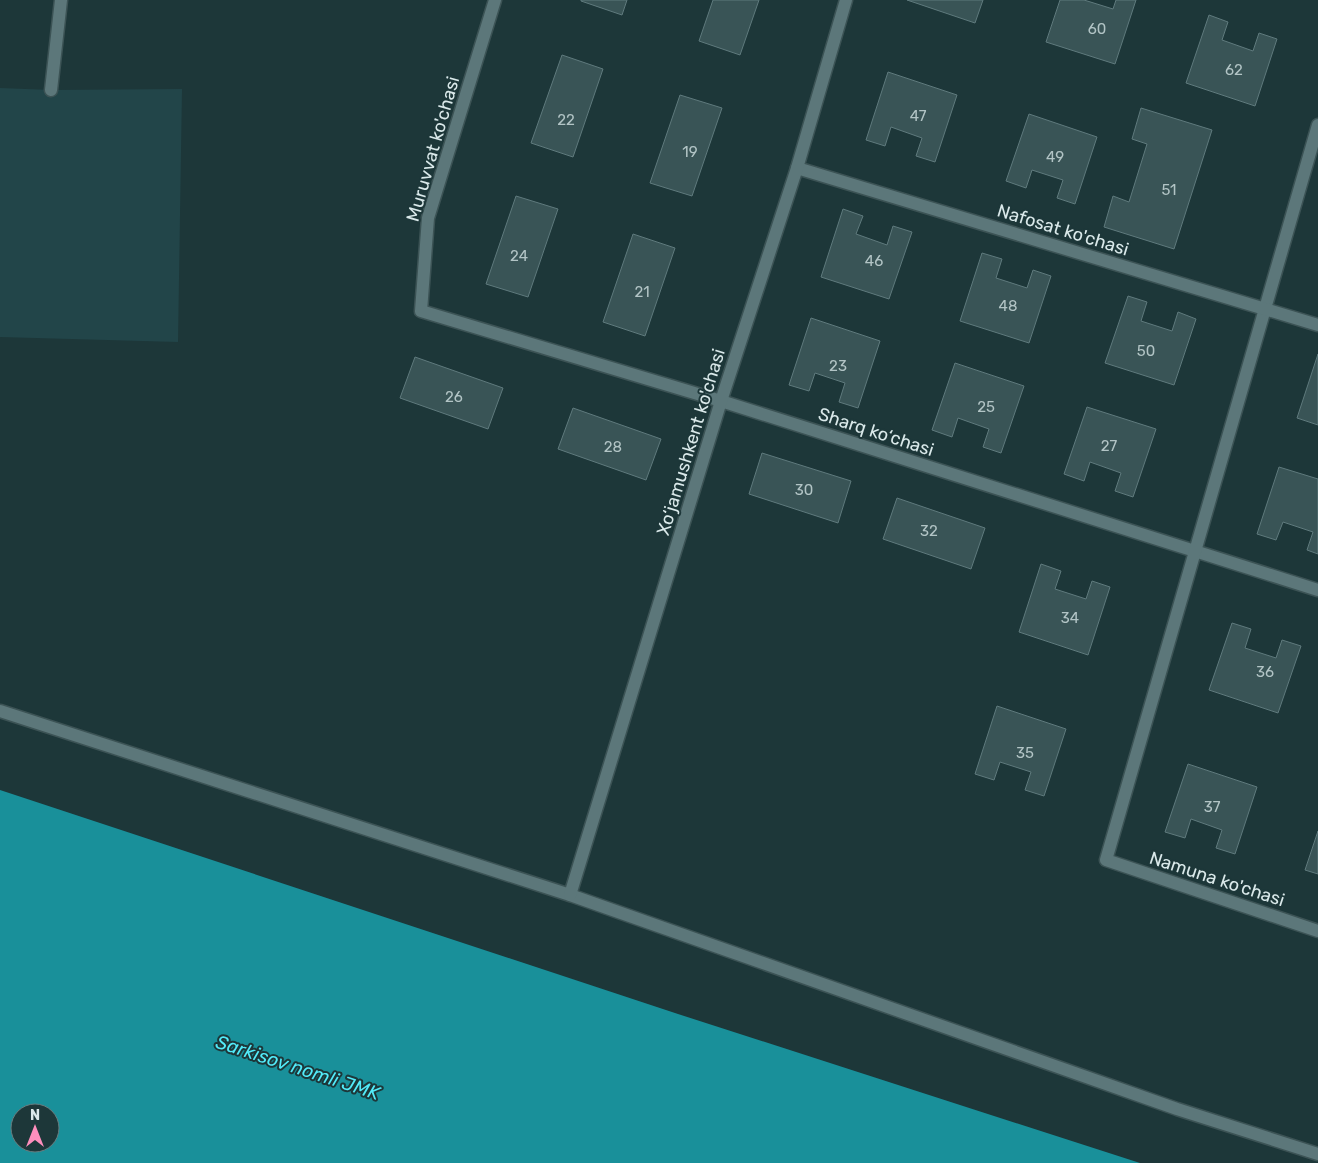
<svg xmlns="http://www.w3.org/2000/svg" width="1318" height="1163" viewBox="0 0 1318 1163" font-family="Rubik,sans-serif">
<rect width="100%" height="100%" fill="#1d3739"/>
<polygon fill="#224549" points="0,88 51,90 182,89 178,342 0,337"/>
<path fill="#19909a" fill-rule="evenodd" d="M0 790 678 1014 1140 1163H0ZM20 1113H50V1143H20Z"/>
<g fill="#395456" stroke="#5f7a7d">
<polygon points="581,0 627,0 622,15 581,1"/>
<polygon points="713,0 759,0 740,55 699,41"/>
<polygon points="907,0 983,0 975,23"/>
<polygon points="1060,0 1084,0 1113,9 1116,0 1136,0 1115,64 1046,42"/>
<polygon points="1209,15 1228,22 1222,40 1253,51 1259,33 1277,39 1255,106 1186,83"/>
<polygon points="562,55 603,69 573,157 531,143"/>
<polygon points="888,72 957,95 935,162 916,156 922,138 891,127 885,146 866,140"/>
<polygon points="680,95 722,108 692,196 650,183"/>
<polygon points="1141,108 1212,130 1174,249 1104,227 1113,196 1129,202 1147,144 1132,139"/>
<polygon points="1029,114 1097,137 1075,204 1057,198 1063,180 1032,170 1026,188 1006,181"/>
<polygon points="516,196 558,209 528,297 486,284"/>
<polygon points="843,209 863,216 856,234 887,245 893,226 912,232 889,299 821,277"/>
<polygon points="633,234 675,248 645,336 603,322"/>
<polygon points="982,253 1002,259 996,278 1027,288 1033,270 1051,276 1029,343 960,321"/>
<polygon points="1128,296 1147,302 1141,321 1172,331 1178,312 1196,319 1174,385 1105,363"/>
<polygon points="811,318 880,341 858,408 839,402 845,383 815,373 809,391 789,385"/>
<polygon points="1318,354 1318,425 1297,418"/>
<polygon points="415,357 503,388 488,429 400,398"/>
<polygon points="955,363 1024,386 1001,453 983,447 989,429 958,418 952,437 932,430"/>
<polygon points="1087,407 1156,429 1133,497 1115,491 1121,473 1090,462 1084,481 1064,474"/>
<polygon points="573,408 661,439 646,480 558,449"/>
<polygon points="762,453 851,481 838,523 749,494"/>
<polygon points="1279,467 1318,479 1318,554 1307,550 1313,532 1283,522 1276,540 1257,534"/>
<polygon points="897,498 985,528 971,569 883,539"/>
<polygon points="1041,564 1061,571 1055,589 1086,599 1092,581 1110,587 1088,655 1019,632"/>
<polygon points="1232,623 1251,629 1245,648 1276,658 1282,640 1301,646 1278,713 1209,690"/>
<polygon points="997,706 1066,729 1044,796 1025,790 1031,772 1000,762 994,780 975,774"/>
<polygon points="1188,764 1257,787 1235,854 1216,848 1222,830 1191,819 1185,838 1165,832"/>
<polygon points="1318,831 1318,874 1305,870"/>
</g>
<g fill="none" stroke-linecap="round" stroke-linejoin="round">
<g stroke="#3c5355" stroke-width="15">
<g id="lane">
<polyline points="51,90 61,0"/>
<polyline points="0,711 570,895 1177,1109 1318,1154"/>
</g>
</g>
<g stroke="#3c5355" stroke-width="15">
<g id="street">
<polyline points="495,0 428,218 421,311 721,401 1318,590"/>
<polyline points="1318,125 1106,860 1318,931"/>
<polyline points="797,168 1318,325"/>
<polyline points="570,895 721,401 797,168 846,0"/>
</g>
</g>
<use href="#lane" stroke="#5c777a" stroke-width="12"/>
<use href="#street" stroke="#5c777a" stroke-width="12"/>
</g>
<g text-anchor="middle" stroke-width="4" stroke-linejoin="round" paint-order="stroke">
<g font-size="15" fill="#b2c4c5">
<text x="1097" y="34">60</text>
<text x="1234" y="75">62</text>
<text x="918" y="121">47</text>
<text x="566" y="125">22</text>
<text x="690" y="157">19</text>
<text x="1055" y="162">49</text>
<text x="1169" y="195">51</text>
<text x="519" y="261">24</text>
<text x="874" y="266">46</text>
<text x="642" y="297">21</text>
<text x="1008" y="311">48</text>
<text x="1146" y="356">50</text>
<text x="838" y="371">23</text>
<text x="454" y="402">26</text>
<text x="986" y="412">25</text>
<text x="1109" y="451">27</text>
<text x="613" y="452">28</text>
<text x="804" y="495">30</text>
<text x="929" y="536">32</text>
<text x="1070" y="623">34</text>
<text x="1265" y="677">36</text>
<text x="1025" y="758">35</text>
<text x="1212" y="812">37</text>
</g>
<g font-size="18" fill="#dae9ea" stroke="#1d3739">
<text transform="translate(433 149) rotate(-74)" y="6">Muruvvat ko'chasi</text>
<text transform="translate(1063 230) rotate(17)" y="6">Nafosat ko'chasi</text>
<text transform="translate(876 432) rotate(18)" y="6">Sharq ko‘chasi</text>
<text transform="translate(691 442) rotate(-73)" y="6">Xo‘jamushkent ko'chasi</text>
<text transform="translate(1217 879) rotate(18)" y="6">Namuna ko'chasi</text>
</g>
<g font-size="19" font-style="italic" fill="#52ebf9" stroke="#1d3739">
<text transform="translate(298 1067) rotate(18)" y="7">Sarkisov nomli JMK</text>
</g>
</g>
<g transform="translate(35 1128)"><circle r="24" fill="#1d3739" stroke="#697e80"/>
<path d="M0-4L9 19L0 12L-9 19Z" fill="#fe8ebd"/>
<text y="-8" font-size="14" font-weight="bold" text-anchor="middle" fill="#dae9ea">N</text>
</g>
</svg>
